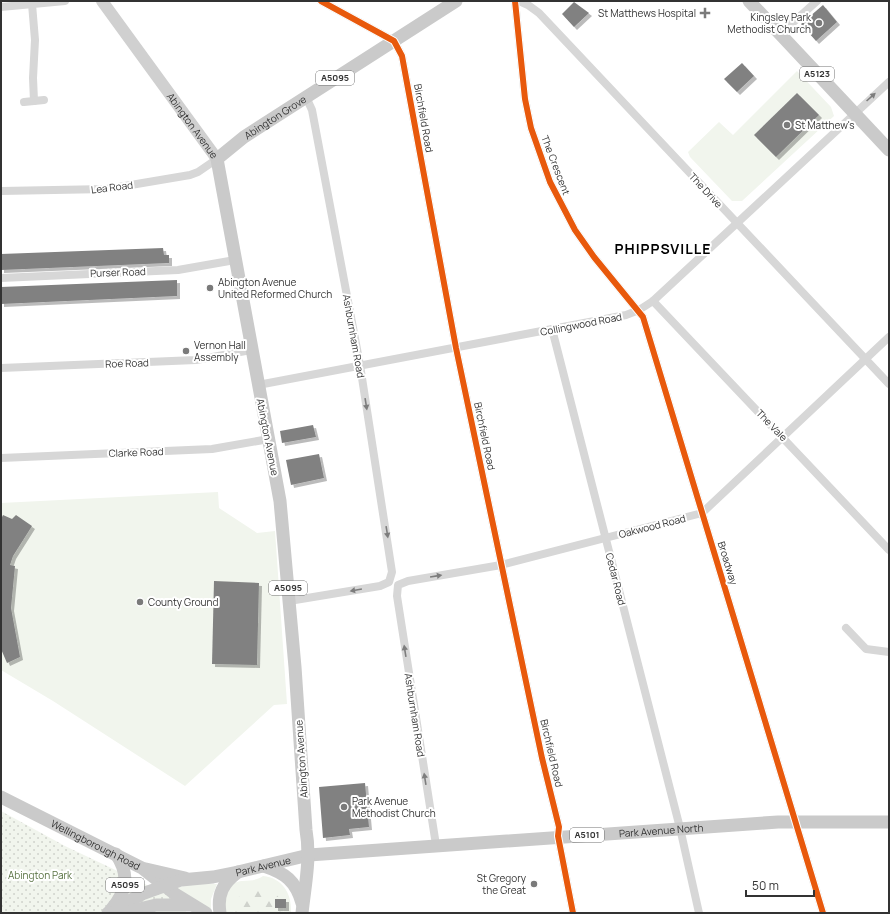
<svg xmlns="http://www.w3.org/2000/svg" width="890" height="914" viewBox="0 0 890 914" font-family="Manrope,sans-serif">
<defs>
<pattern id="forest-firs" width="22" height="20" patternUnits="userSpaceOnUse"><rect width="22" height="20" fill="#f1f5ed"/><path d="M5 1l3.5 6h-7zM16 11l3.5 6h-7z" fill="#cfd2cc"/></pattern>
<pattern id="park-dots" width="8" height="8" patternUnits="userSpaceOnUse"><rect width="8" height="8" fill="#f1f5ed"/><path d="M2 2h.1M6 6h.1" fill="none" stroke="#cfd2cc" stroke-width="1.8" stroke-linecap="round"/></pattern>
<filter id="shadow"><feDropShadow dx="3" dy="3" stdDeviation="0" flood-color="#0004"/></filter>
</defs>
<rect width="100%" height="100%" fill="#fff"/>
<g fill="#f1f5ed">
<polygon points="797,71 831,107 834,116 742,201 732,201 690,157 688,152 719,122 733,135"/>
<polygon points="218,492 219,508 257,533 275,531 287,704 274,705 185,786 53,701 1,670 1,503"/>
<path d="M263 876C283 878 292 894 291 913H284L283 905 225 913C224 901 226 882 242 881 251 880 256 881 263 876Z"/>
<polygon points="191,884 217,884 211,899 211,911 176,888"/>
</g>
<path fill="url(#forest-firs)" d="M258 887C274 888 282 897 284 913H235C233 897 244 891 258 887Z"/>
<polygon fill="url(#park-dots)" points="1,811 65,846 172,897 186,909 186,913 1,913"/>
<g fill="#818181" filter="url(#shadow)">
<polygon points="574,2 589,13 574,27 562,14"/>
<polygon points="823,5 837,22 816,41 801,24"/>
<polygon points="742,63 754,76 737,92 724,79"/>
<polygon points="797,93 819,115 776,157 754,135"/>
<polygon points="163,248 164,255 169,255 169,263 1,270 1,254"/>
<polygon points="177,280 177,296 1,304 1,287"/>
<polygon points="313,425 316,437 282,443 280,431"/>
<polygon points="319,454 324,478 291,485 286,460"/>
<polygon points="3,515 12,519 16,515 32,526 13,556 10,565 15,566 11,608 20,657 7,663 1,649 1,519"/>
<polygon points="214,581 259,583 257,665 212,664"/>
<polygon points="365,783 369,827 349,829 350,835 323,838 319,787"/>
<rect x="275" y="899" width="11" height="9"/>
</g>
<g fill="none" stroke-linecap="round" stroke-linejoin="round">
<g stroke="#d7d7d7" stroke-width="8">
<polyline points="321,1 394,41 402,56 456,348 542,758 559,827 558,836 573,913"/>
<polyline points="515,1 525,99 531,128 550,182 575,230 594,257 643,317 823,913"/>
<polyline points="519,1 528,5 539,13 889,384"/>
<polyline points="32,4 35,40 33,78 34,101"/>
<polyline points="1,7 65,1"/>
<polyline points="780,34 817,1"/>
<polyline points="24,102 44,100"/>
<polyline points="1,191 107,189 190,175 198,172 217,159"/>
<polyline points="1,278 178,270 235,260"/>
<polyline points="653,301 889,550"/>
<polyline points="552,329 680,828 699,913"/>
<polyline points="1,368 196,360 251,350"/>
<polyline points="258,385 626,315 639,310 653,301 889,82"/>
<polyline points="1,458 212,449 269,439"/>
<polyline points="289,601 380,586 389,582 392,572 360,365 312,110 306,97"/>
<polyline points="846,628 866,649 889,652"/>
<polyline points="436,845 397,596 398,585 408,581 501,565 702,513 889,337"/>
</g>
<path stroke="#d0d0d0" stroke-width="12" id="s1" d="M102 1 217 159"/>
<g stroke="#cacaca" stroke-width="13">
<polyline points="749,1 889,150"/>
<path id="s2" d="M1 797 142 868 175 894 206 913"/>
<path d="M264 866C285 873 296 881 302 903"/>
<polyline points="146,869 185,878"/>
<path d="M111 910C127 891 130 875 116 854"/>
<path id="s3" d="M108 913 142 894 181 880 213 877 238 872 309 855 778 822H889"/>
<polyline points="112,913 123,913 156,905 192,905"/>
<path d="M220 913C217 894 223 883 238 872"/>
<path id="s4" d="M302 913C305 885 311 859 306 830L295 667 280 501 217 159 244 137 456 1"/>
</g>
<g stroke="#fff" stroke-width="8">
<g id="cycleway">
<polyline points="321,1 394,41 402,56 456,348 542,758 559,827 558,836 573,913"/>
<polyline points="515,1 525,99 531,128 550,182 575,230 594,257 643,317 823,913"/>
</g>
</g>
<use href="#cycleway" stroke="#e8590c" stroke-width="6"/>
</g>
<defs><path id="oneway-solid" d="M-6-.8H1V-3.2L6.5 0L1 3.2V.8H-6Z"/></defs>
<g fill="#7d7d7d">
<use href="#oneway-solid" transform="translate(871 97) rotate(-42)"/>
<use href="#oneway-solid" transform="translate(366 404) rotate(81)"/>
<use href="#oneway-solid" transform="translate(387 532) rotate(81)"/>
<use href="#oneway-solid" transform="translate(436 576) rotate(-9)"/>
<use href="#oneway-solid" transform="translate(356 590) rotate(170)"/>
<use href="#oneway-solid" transform="translate(405 651) rotate(-99)"/>
<use href="#oneway-solid" transform="translate(425 779) rotate(-99)"/>
</g>
<g fill="#7a7a7a" stroke="#fff" stroke-width="1.5">
<path d="M703 7h4v4h4v4h-4v4h-4v-4h-4v-4h4z"/>
<circle cx="819" cy="23" r="4"/>
<circle cx="787" cy="125" r="4"/>
<circle cx="210" cy="288" r="4"/>
<circle cx="186" cy="351" r="4"/>
<circle cx="140" cy="602" r="4"/>
<circle cx="344" cy="807" r="4"/>
<circle cx="534" cy="884" r="4"/>
</g>
<g text-anchor="middle" stroke-width="4" stroke-linejoin="round" paint-order="stroke">
<g fill="#fff" stroke="#707070" stroke-width="1">
<rect x="800" y="67" width="34" height="14" rx="3"/>
<rect x="316" y="71" width="38" height="14" rx="3"/>
<rect x="269" y="581" width="38" height="14" rx="3"/>
<rect x="570" y="828" width="34" height="14" rx="3"/>
<rect x="106" y="878" width="38" height="14" rx="3"/>
</g>
<g font-size="9" font-weight="bold" fill="#333">
<text x="817" y="77">A5123</text>
<text x="335" y="81">A5095</text>
<text x="288" y="591">A5095</text>
<text x="587" y="838">A5101</text>
<text x="125" y="888">A5095</text>
</g>
<g font-size="10" fill="#333" stroke="#fff" text-anchor="start">
<text x="696" y="17" text-anchor="end">St Matthews Hospital</text>
<text x="811" y="21" text-anchor="end">Kingsley Park<tspan x="811" dy="12">Methodist Church</tspan></text>
<text x="795" y="129">St Matthew's</text>
<text x="218" y="286">Abington Avenue<tspan x="218" dy="12">United Reformed Church</tspan></text>
<text x="194" y="349">Vernon Hall<tspan x="194" dy="12">Assembly</tspan></text>
<text x="148" y="606">County Ground</text>
<text x="352" y="805">Park Avenue<tspan x="352" dy="12">Methodist Church</tspan></text>
<text x="526" y="882" text-anchor="end">St Gregory<tspan x="526" dy="12">the Great</tspan></text>
</g>
<g font-size="10" fill="#333" stroke="#fff">
<text dy="4" stroke="none"><textPath href="#s4" startOffset="833">Abington Grove</textPath></text>
<text transform="translate(424 118) rotate(80)" y="4">Birchfield Road</text>
<text dy="4" stroke="none"><textPath href="#s1" startOffset="154">Abington Avenue</textPath></text>
<text transform="translate(556 165) rotate(69)" y="4">The Crescent</text>
<text transform="translate(112 187) rotate(-7)" y="4">Lea Road</text>
<text transform="translate(706 190) rotate(47)" y="4">The Drive</text>
<text transform="translate(118 272) rotate(-2)" y="4">Purser Road</text>
<text transform="translate(581 324) rotate(-11)" y="4">Collingwood Road</text>
<text transform="translate(354 336) rotate(80)" y="4">Ashburnham Road</text>
<text transform="translate(127 363) rotate(-2)" y="4">Roe Road</text>
<text transform="translate(772 425) rotate(46)" y="4">The Vale</text>
<text transform="translate(485 436) rotate(78)" y="4">Birchfield Road</text>
<text transform="translate(268 437) rotate(79)" y="4">Abington Avenue</text>
<text transform="translate(136 452) rotate(-2)" y="4">Clarke Road</text>
<text transform="translate(652 526) rotate(-14)" y="4">Oakwood Road</text>
<text transform="translate(728 563) rotate(73)" y="4">Broadway</text>
<text transform="translate(616 579) rotate(76)" y="4">Cedar Road</text>
<text transform="translate(415 715) rotate(81)" y="4">Ashburnham Road</text>
<text transform="translate(552 753) rotate(77)" y="4">Birchfield Road</text>
<text transform="translate(301 759) rotate(-94)" y="4">Abington Avenue</text>
<text dy="4" stroke="none"><textPath href="#s3" startOffset="564">Park Avenue North</textPath></text>
<text dy="4" stroke="none"><textPath href="#s2" startOffset="106">Wellingborough Road</textPath></text>
<text dy="4" stroke="none"><textPath href="#s3" startOffset="164">Park Avenue</textPath></text>
</g>
<g font-size="10" fill="#56703f" stroke="#fff">
<text x="40" y="879">Abington Park</text>
</g>
<g font-size="14" font-weight="bold" letter-spacing="1" fill="#000" stroke="#fff">
<text x="663" y="254">PHIPPSVILLE</text>
</g>
</g>
<rect width="890" height="914" fill="none" stroke="#333333" stroke-width="4"/>
<path d="M746 890v6h68v-6" fill="none" stroke="#333333" stroke-width="2"/>
<text x="752" y="890" font-size="12" fill="#333333" stroke="#ffffff" stroke-width="3" paint-order="stroke">50 m</text>
</svg>
